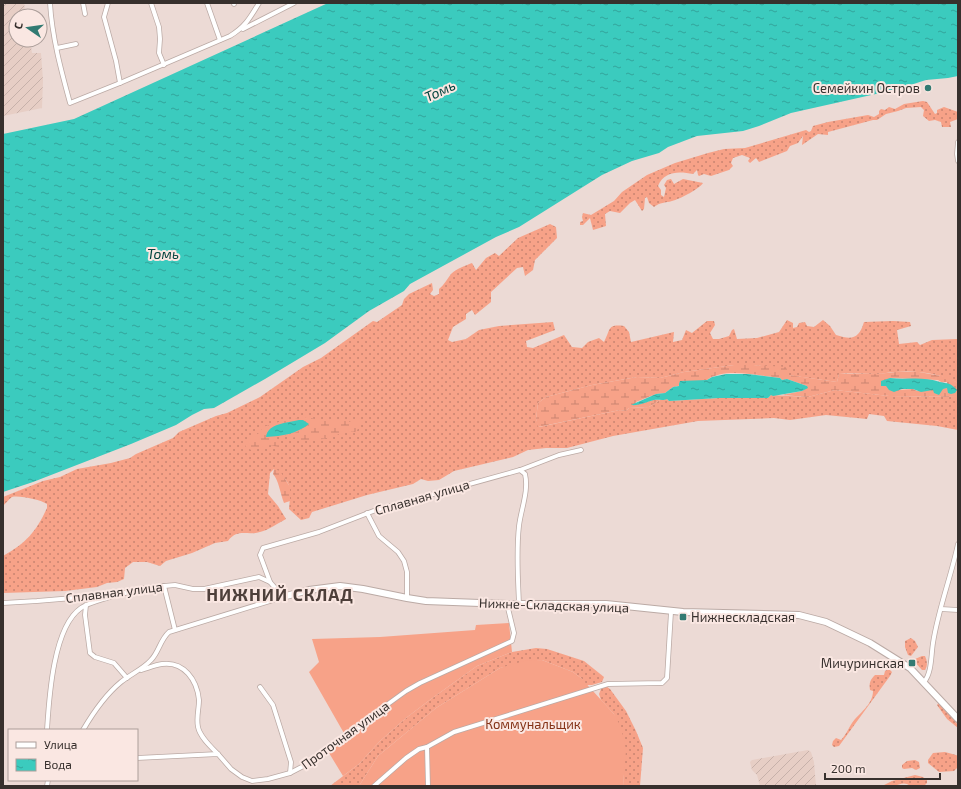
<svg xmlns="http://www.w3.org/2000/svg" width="961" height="789" viewBox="0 0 961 789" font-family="'Exo 2',sans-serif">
<defs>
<pattern id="industrial-furrows" width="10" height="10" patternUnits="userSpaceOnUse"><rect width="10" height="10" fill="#e7cec5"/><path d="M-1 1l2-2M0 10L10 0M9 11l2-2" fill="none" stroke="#c7b1aa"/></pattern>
<pattern id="grass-dots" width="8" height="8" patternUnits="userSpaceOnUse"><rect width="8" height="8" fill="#f7a288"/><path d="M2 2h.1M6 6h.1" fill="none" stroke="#c98470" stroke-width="1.8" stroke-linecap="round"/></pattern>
<pattern id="wetland-marsh" width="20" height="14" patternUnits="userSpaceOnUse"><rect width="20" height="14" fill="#f7a288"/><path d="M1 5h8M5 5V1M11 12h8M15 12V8" fill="none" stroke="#c98470"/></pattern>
<pattern id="water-ripples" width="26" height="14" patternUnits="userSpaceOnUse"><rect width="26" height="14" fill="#3bcbbe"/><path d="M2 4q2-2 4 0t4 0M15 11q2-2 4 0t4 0" fill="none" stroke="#32a59b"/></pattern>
</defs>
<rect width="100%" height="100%" fill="#ecdad5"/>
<g fill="url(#industrial-furrows)">
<polygon points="3,3 24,3 26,16 16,16 16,40 30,40 32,53 41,53 43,80 42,108 3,116"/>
<polygon points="808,750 811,752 814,762 816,786 760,786 757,775 752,770 750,762 752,760"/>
</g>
<g fill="url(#grass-dots)">
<path d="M923 101 927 102 935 114 937 113V110L944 107 958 112V119L950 122 951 127H942L941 122 935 120 929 121 923 116 924 110 921 107 906 108 898 111 886 114 877 120H873L828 132V135L818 134 802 145 803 136 798 143 790 146 787 151 759 162 756 158 750 163 748 161 750 158 742 155 733 158 731 163 733 166 729 170 711 176 704 174 699 176 698 175 697 170 693 174C679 171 664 171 658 186L661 190V195L664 197 666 188 664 185 667 180 671 179 674 184 683 179 703 183C699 189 680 199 672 201 665 203 660 202 654 207L649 203 647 197 645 198 644 209 642 211 635 200 630 203 620 213 610 211 605 214 606 226 593 230 590 218 583 225H580V222L583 221 582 217 583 213 591 215 614 201 622 192 647 175 675 163 708 153 724 149 745 148 806 130 809 132 811 131 813 126 828 122 868 115 874 117 879 114V111L881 109 885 110 889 107 895 109 904 104Z"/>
<path d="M550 224 556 227 557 238 535 260 533 270 525 276 523 267 517 268 491 292V302L475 315 472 310 466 314V319L453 327 448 340 452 342 466 339 479 330 499 326 553 322 555 330 526 341 527 347 533 348 564 335 572 347 582 348 588 342 599 338 604 342C611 329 607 324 624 326L629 332 631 342 674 332 673 342 682 340 686 330 692 333 707 321H714L715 325 710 333 713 339H719L729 336 732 330 734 329 737 339 757 338 779 332 787 320 793 323V328L797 327 799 323 805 322 807 326 814 327 823 320 830 326 836 335C852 340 859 339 864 322L893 321 910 322 911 326 897 330 899 344 917 342 920 345 932 340 958 339V383C939 373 916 370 895 372 889 372 883 374 876 374 864 374 852 373 839 374L837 382 788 375 762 366 753 365H734L684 372 660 378 637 377 592 385 546 397 538 403 536 419 539 427 620 410 626 411 629 408 649 407 660 400 667 399 669 401 719 398H768L771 395 808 397 835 390 889 396 958 397V430L937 426 887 421 884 416 869 414 867 419 826 415 790 420 774 418 698 421 613 436 567 448H546L528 450 513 457 454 471 439 480 428 481 421 479 413 484 367 495 312 512 309 518 301 520 289 509C291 487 292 483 274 469L270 473 268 494 278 506 286 519C278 523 269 530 260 532 247 536 238 528 228 541L215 543 192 553 166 561 160 566 147 562H133L125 568 124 579 117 582 107 583 97 587 65 591 3 593V556C26 543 36 532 47 508V504C41 500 19 495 12 497 9 499 6 503 3 506V497L43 481 60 477 77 469 111 463 130 458 136 454 173 438 179 432 216 416 227 413 260 397 303 367 321 358 373 321 377 322 402 305 404 299 409 294 432 283 433 290 430 294 434 296 439 294V289C444 285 447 279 451 274 457 268 465 266 472 263L476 270 486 258 495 253 499 256 518 238Z"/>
<polygon points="911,638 915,641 918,647 911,656 908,655 905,647 905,641"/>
<polygon points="536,648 547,649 584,661 604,677 602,682 592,685 586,685 581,678 573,672 542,660 500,668 436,708 378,756 359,786 330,786 359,764 380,741 406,718 431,699 477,666 512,652"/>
<path d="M922 656H925C927 661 928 665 925 670H922L914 661 915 659Z"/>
<path d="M889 669 892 672 890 676 839 746 834 747 832 745 833 741 836 738 841 740C846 735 848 729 852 723 859 713 873 705 873 691L870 690C869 683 870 680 875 675H884L885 671Z"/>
<polygon points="606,686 610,689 626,711 636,731 643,748 640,786 623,786 624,770 614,714 601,700 599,694 601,689"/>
<polygon points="939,702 958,725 958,728 947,719 937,705"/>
<polygon points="945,752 956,755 958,756 958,767 954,771 939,772 928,763 928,760 933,753"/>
<polygon points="915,760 919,762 920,768 916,770 912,768 904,769 902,768 902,765 907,761"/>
<path d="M915 775 923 777 927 780V783L924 786H910C904 781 900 785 893 786 889 787 885 786 882 786L892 781Z"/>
</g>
<g fill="url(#wetland-marsh)" fill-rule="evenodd">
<path d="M734 365H753L786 367 789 375 837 382 839 374H877L896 372H919L947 377 958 383V397L889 396 835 390 808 397 782 395 802 391 807 386 787 379 782 380 780 378C759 376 725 367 707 380L673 387 665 393 656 394 636 402 635 405 653 400H660L649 407 629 408 626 411 620 410 538 427 536 419 538 403 546 397 592 385 637 377 660 378 684 372ZM890 378 938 380 941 382H947V388L917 391 913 389 897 390 886 386Z"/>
<path d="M307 417 324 421 342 420 349 422 355 419 362 422 358 429 355 432C344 430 338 436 328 438 319 440 311 440 302 441L296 437 289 438 285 435C294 434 302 430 309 424L267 437H276L274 440 280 445 278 447 270 445 251 450 245 446 250 439 259 433 263 427 282 421Z"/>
<path d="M274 469 280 471 290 487V501L284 503C280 493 279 481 273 474Z"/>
</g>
<g fill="#f7a288">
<polygon points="509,623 512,652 477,666 431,699 406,718 380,741 359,764 343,776 326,748 345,735 309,672 319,662 312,639 380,637 475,630 476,625"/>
<polygon points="542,660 573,672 581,678 614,714 621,727 626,750 623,786 359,786 378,756 436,708 500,668 524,661"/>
</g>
<g fill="url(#water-ripples)">
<polygon points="328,3 958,3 958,76 948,78 926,80 898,89 791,113 759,126 743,131 697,136 668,147 659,153 632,161 602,175 519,227 496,237 410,284 404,291 369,311 325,343 265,379 214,408 204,409 192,415 176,425 131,444 33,482 3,492 3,134 74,119"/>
<path d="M726 374H748L780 378 782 380 787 379 807 386 808 388 802 391 773 396 771 395 768 398H719L669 401 667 399C663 401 658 399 654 400 646 402 639 406 631 405L656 394 665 393 673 387 679 386V384L680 381 707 380 712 377Z"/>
<path d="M890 378C907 380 924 376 940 382 948 384 950 382 957 390L955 393 951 394 948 393 947 388 943 389 939 395 934 393 933 390 921 392 913 389H902L894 392 889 390 886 386H881V381Z"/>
<path d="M299 420H303L309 424C296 434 283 436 266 437 268 423 287 423 299 420Z"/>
</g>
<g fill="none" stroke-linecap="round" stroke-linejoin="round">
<g stroke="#bbaaa5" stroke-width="5.5">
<g id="street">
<path d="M50 3C52 37 61 70 70 103L120 83 230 36C245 27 250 18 259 3"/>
<polyline points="83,3 85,14"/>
<polyline points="108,3 104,17 116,61 120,83"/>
<polyline points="151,3 159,27 160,39 159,53 164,65"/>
<polyline points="207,3 220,40"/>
<polyline points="234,3 234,4"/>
<polyline points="243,29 294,3"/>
<polyline points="57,48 76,44"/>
<polyline points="958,142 957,154 958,161"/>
<polyline points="367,513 379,536 398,552 404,561 407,572 407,598"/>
<polyline points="164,586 175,630"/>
<polyline points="286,596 277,590 270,582 260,555 263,548 319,532 376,510 520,470 559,455 581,450"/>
<polyline points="3,603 37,601 121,594 145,588 164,586 175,585 193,589 204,589 259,577 270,582"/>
<path d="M519 604C518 578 516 552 519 526 521 509 529 491 525 474L520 470"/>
<polyline points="86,605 85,615 90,653 95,657 114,663 127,678"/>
<polyline points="941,609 958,610"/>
<path d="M141 670C148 668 155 665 162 664 184 661 197 680 199 700 199 709 196 718 198 727 200 737 211 747 218 754"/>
<path d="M924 682C932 673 931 655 933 643 938 610 951 577 958 544"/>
<polyline points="260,687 273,705 291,762 290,773"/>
<path d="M47 730C49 699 53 627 81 608 90 602 102 600 113 596"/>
<path d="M83 730C93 713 105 695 121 682 131 674 143 669 151 660 159 652 160 640 169 632L286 596"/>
<polyline points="427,747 428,786"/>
<polyline points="137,758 218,754 231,769 242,777 252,781 268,779 290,773 315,760 330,747 355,731 377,712 406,691 420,683 512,641 514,633 507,604"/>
<polyline points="47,786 48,780"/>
<polyline points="374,786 406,758 419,749 427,747 454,732 608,684 662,683 667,678 671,612"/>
</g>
</g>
<g stroke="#bbaaa5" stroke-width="8">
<polyline id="secondary" points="286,596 309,590 340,586 363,589 407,598 426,601 507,604 606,604 683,612 799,615 826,622 847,632 870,643 910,668 958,719"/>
</g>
<use href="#street" stroke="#fff" stroke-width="4"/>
<use href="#secondary" stroke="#fff" stroke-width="6"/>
</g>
<g fill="#327a72" stroke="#fae7e2" stroke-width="1.5">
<circle cx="928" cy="88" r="4"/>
<rect x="679" y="613" width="8" height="8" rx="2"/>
<rect x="908" y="659" width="8" height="8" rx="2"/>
</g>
<g text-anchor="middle" stroke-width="4" stroke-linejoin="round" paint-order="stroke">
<g font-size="13" fill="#37302d" stroke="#fae7e2" text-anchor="end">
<text x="920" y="93">Семейкин Остров</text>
<text x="691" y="622" text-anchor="start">Нижнескладская</text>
<text x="904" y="668">Мичуринская</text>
</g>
<g font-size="13" fill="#37302d" stroke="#fae7e2">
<text transform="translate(422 497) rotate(-16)" y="5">Сплавная улица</text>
<text transform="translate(114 592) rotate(-7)" y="5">Сплавная улица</text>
<text transform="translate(554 605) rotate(2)" y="5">Нижне-Складская улица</text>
<text transform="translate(345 735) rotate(-36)" y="5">Проточная улица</text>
</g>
<g font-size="13" fill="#843216" stroke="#fae7e2">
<text x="533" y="729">Коммунальщик</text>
</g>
<g font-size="14" font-style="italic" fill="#02443e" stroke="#fae7e2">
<text transform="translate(440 91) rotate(-25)" y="5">Томь</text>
<text x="163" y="259">Томь</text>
</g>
<g font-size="17" font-weight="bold" letter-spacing="1" fill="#4d3f3a" stroke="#fae7e2">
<text x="280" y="601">НИЖНИЙ СКЛАД</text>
</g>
</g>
<rect width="961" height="789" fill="none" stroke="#37302d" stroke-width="8"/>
<rect x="8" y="729" width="130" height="52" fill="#fae7e2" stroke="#ac9e9a"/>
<rect x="16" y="742" width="20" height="6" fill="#ffffff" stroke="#ac9e9a"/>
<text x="44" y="749" font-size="12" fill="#37302d">Улица</text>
<rect x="16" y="759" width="20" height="12" fill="url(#water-ripples)" stroke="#ac9e9a"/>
<text x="44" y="769" font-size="12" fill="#37302d">Вода</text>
<g transform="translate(28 28) rotate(283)"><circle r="19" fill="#fae7e2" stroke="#ac9e9a"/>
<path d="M0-3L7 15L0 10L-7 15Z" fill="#327a72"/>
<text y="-6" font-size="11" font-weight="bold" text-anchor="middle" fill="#37302d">С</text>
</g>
<path d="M825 773v6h115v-6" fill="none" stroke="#37302d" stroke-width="2"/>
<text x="831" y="773" font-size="12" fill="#37302d" stroke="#fae7e2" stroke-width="3" paint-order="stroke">200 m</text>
</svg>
